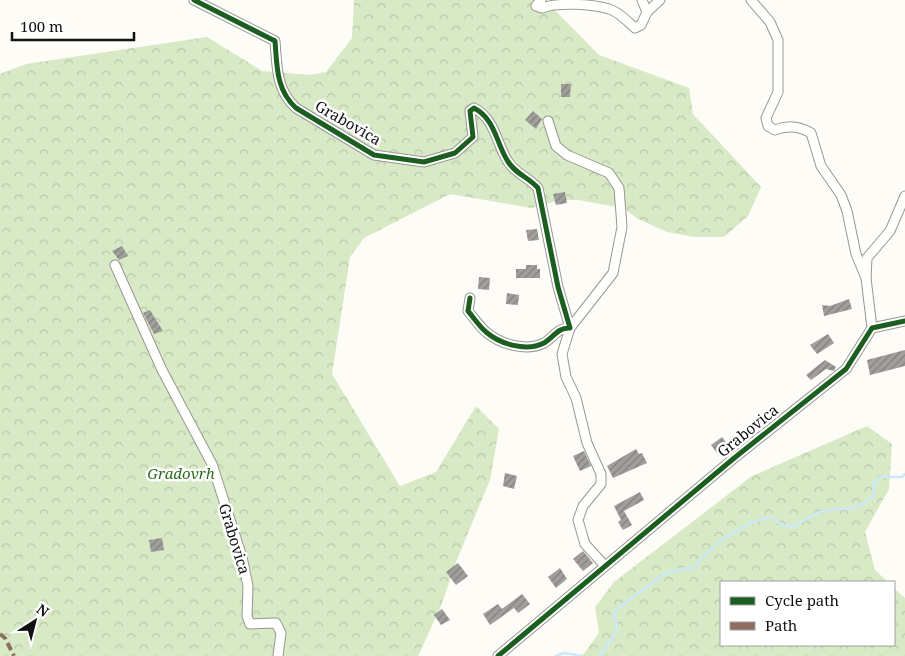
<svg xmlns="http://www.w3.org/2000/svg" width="905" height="656" viewBox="0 0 905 656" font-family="'Noto Serif',serif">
<defs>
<pattern id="forest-crowns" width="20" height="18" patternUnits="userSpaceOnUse" patternTransform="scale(1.25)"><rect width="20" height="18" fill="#d8eac5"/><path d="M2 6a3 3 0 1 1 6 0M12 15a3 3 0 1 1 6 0" fill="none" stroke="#b8c8a8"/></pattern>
<pattern id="building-hatch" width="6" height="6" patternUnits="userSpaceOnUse" patternTransform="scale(1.25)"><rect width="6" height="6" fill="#a19f9c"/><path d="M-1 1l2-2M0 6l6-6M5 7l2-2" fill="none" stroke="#82807e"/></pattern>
</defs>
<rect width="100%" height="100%" fill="#fdfcf7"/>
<g fill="url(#forest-crowns)">
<polygon points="354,0 545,0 599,55 689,88 693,114 761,187 748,216 724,237 694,237 667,232 638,219 623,208 578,200 561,200 531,208 450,194 364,238 350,257 332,374 400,486 436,472 476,406 499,429 490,480 456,562 441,606 418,656 0,656 0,74 26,64 207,37 262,71 309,75 326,72 352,38"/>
<polygon points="867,426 892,444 889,489 865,532 875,570 888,582 721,582 721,645 894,645 894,588 905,598 905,656 582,656 599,633 595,607 614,582 752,476"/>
</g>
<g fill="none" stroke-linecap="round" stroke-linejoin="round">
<g stroke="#cde8f7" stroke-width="2.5">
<polyline points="556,656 564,653 582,656"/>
<path d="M600 656C608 637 622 639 614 615L616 610 664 574 680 569 694 568C711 545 741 524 769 517L783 525 793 527 819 512 857 507 873 497 874 483 881 477H902L905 474"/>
</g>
</g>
<g fill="url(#building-hatch)">
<polygon points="561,84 571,84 570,97 561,97"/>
<polygon points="533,111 542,119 536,129 525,120"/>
<polygon points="565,192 567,203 556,205 553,194"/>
<polygon points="537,229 539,240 528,241 526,230"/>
<polygon points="122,246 128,256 119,260 112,251"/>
<polygon points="526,265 537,265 537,269 540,269 540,278 516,278 516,269 526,269"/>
<polygon points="479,277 490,278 489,290 478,289"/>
<polygon points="507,293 519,295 518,305 506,304"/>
<polygon points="849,299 852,309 824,316 822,305 830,306"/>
<polygon points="150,310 163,331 154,334 143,313"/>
<polygon points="828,334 834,343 817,354 810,345"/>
<polygon points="905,350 905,366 870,375 867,360"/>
<polygon points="825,360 836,367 834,371 826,369 811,380 806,375"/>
<polygon points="722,437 730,448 719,456 711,445"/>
<polygon points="636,449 639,454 642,453 647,463 613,478 607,466"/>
<polygon points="584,451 591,466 580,471 573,456"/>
<polygon points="505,473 517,476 514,489 503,486"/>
<polygon points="640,492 644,500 624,511 632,525 623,530 618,522 621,520 614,506"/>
<polygon points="162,538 164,550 151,552 149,540"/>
<polygon points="583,551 593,563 583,571 573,559"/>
<polygon points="458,563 468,576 456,585 446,572"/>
<polygon points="560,568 567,579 556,588 548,577"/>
<polygon points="522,594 530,604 518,613 514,608 490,625 483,614 498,604 502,609"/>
<polygon points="442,609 450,620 441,625 434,615"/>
</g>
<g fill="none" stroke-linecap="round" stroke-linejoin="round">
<g stroke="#979795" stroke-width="11">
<g id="street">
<path d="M194 0 275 41C277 66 276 90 296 108L374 155 424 162 455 153 473 137 470 111 474 108C495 119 496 142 507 160 514 173 528 177 538 188L558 287 570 328C558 327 553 338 544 343 526 352 500 344 486 332 479 326 474 318 468 311L470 298"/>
<path d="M541 0 536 6 542 8C557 2 593 4 609 9 618 11 628 22 635 28L641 25 647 12"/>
<polyline points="642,0 647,12 660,0"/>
<path d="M751 0 770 22 778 40V92L766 118 768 126 775 130C787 125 799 126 811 133L821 166 841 195 847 211 856 254 866 278"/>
<polyline points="548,121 556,146 567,155 609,173 619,188 622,227 613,273 570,328 562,354 566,377 576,398 587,443 601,474 601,484 583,506 578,520 585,544 605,566"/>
<polyline points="115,265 162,370 212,464 242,557 248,586 247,616 250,624 276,623 281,633 278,656"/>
<polyline points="872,328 866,278 867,258 890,231 905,196"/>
<polyline points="498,656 733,459 846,369 872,328 905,321"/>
</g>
</g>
<use href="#street" stroke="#fffffe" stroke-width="9"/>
<polyline stroke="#8d6e63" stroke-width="4" stroke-dasharray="8 4" stroke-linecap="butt" points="0,634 5,638 14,656"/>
<g stroke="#fff" stroke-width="8">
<g id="cycleway">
<path d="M194 0 275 41C277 66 276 90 296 108L374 155 424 162 455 153 473 137 470 111 474 108C495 119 496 142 507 160 514 173 528 177 538 188L558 287 570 328C558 327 553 338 544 343 526 352 500 344 486 332 479 326 474 318 468 311L470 298"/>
<polyline points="498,656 733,459 846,369 872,328 905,321"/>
</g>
</g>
<use href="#cycleway" stroke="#1b5e20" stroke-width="5"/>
</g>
<g text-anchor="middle" stroke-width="5" stroke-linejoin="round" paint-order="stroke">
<g font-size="15" fill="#111" stroke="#fff">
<text transform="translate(348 123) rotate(30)" y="5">Grabovica</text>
<text transform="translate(748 431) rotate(-39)" y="5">Grabovica</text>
<text transform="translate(234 539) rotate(73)" y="5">Grabovica</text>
</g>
<g font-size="15" font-style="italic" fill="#2f6b1f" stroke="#fff">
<text x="181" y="479">Gradovrh</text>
</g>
</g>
<rect x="720" y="581" width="175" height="65" fill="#ffffff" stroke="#a0a0a0"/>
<rect x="730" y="597" width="25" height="8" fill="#1b5e20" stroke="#a0a0a0"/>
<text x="765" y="606" font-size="15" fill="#111111">Cycle path</text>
<rect x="730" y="622" width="25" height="8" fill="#8d6e63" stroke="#a0a0a0"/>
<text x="765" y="631" font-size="15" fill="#111111">Path</text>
<g transform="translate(35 621) rotate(36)" stroke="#ffffff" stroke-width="4" paint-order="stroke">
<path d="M0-4L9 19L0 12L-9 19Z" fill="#111111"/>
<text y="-8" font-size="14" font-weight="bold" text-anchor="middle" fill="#111111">N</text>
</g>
<path d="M12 32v8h122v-8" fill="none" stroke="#111111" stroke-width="2.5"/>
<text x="20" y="32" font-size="15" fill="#111111" stroke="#ffffff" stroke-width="4" paint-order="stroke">100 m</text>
</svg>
